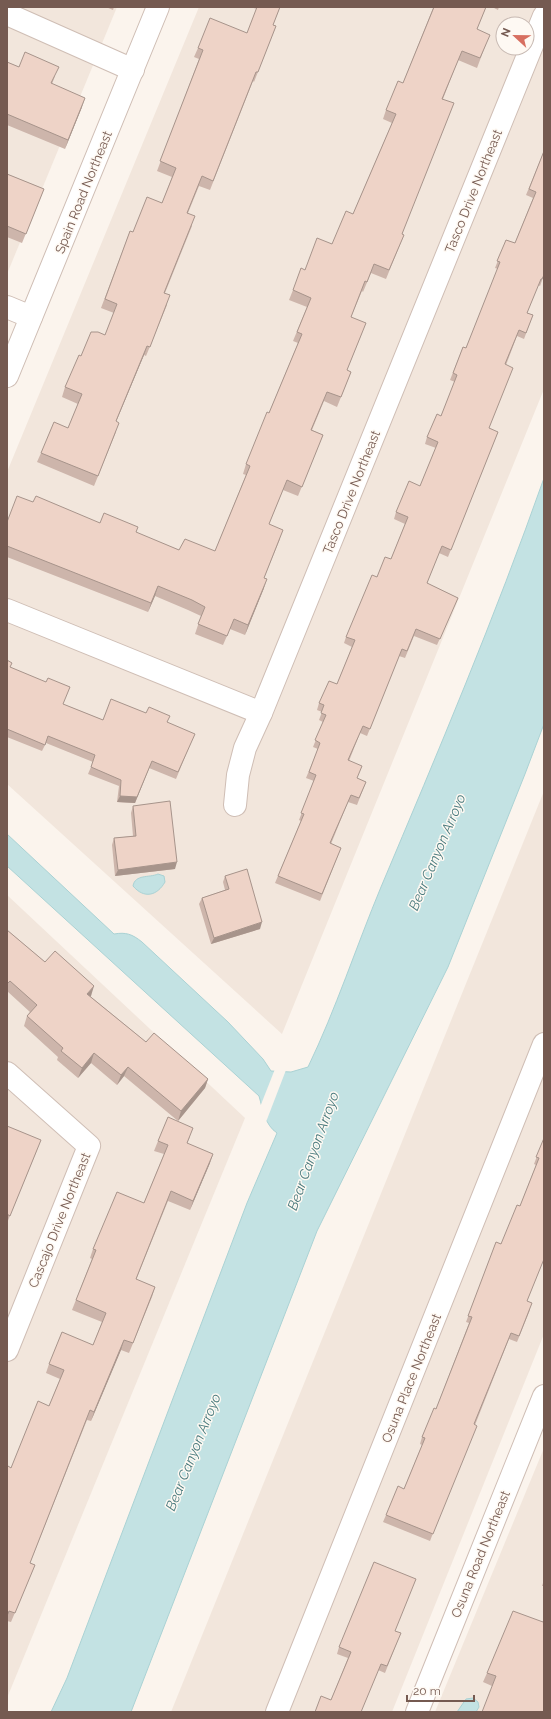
<svg xmlns="http://www.w3.org/2000/svg" width="551" height="1719" viewBox="0 0 551 1719" font-family="Raleway,sans-serif">
<rect width="100%" height="100%" fill="#fbf4ed"/>
<g fill="#f2e6dc" fill-rule="evenodd">
<polygon points="7,7 117,7 7,274"/>
<path d="M199 7H544V389L282 1034 7 784V472ZM503 24H527V48H503Z"/>
<polygon points="544,791 544,1334 392,1712 171,1712"/>
<polygon points="7,895 245,1118 7,1698"/>
<polygon points="544,1448 544,1712 435,1712"/>
</g>
<g fill="#c3e2e3" stroke="#aad2d4">
<path d="M544 478V724L525 774 448 967 317 1231 131 1712H51L67 1678 247 1203 277 1133C265 1125 263 1110 259 1096L7 866V834L114 934C126 932 132 934 142 942L228 1022 263 1059 271 1071 291 1072 308 1067C336 1009 356 947 381 887 438 752 495 617 544 478Z"/>
<path d="M158 874 164 876 165 882C157 896 144 899 133 886 135 874 149 878 158 874Z"/>
<polygon points="473,1698 478,1702 479,1707 476,1712 457,1712 466,1699"/>
</g>
<polygon fill="#fbf4ed" points="275,1069 286,1070 266,1122 263,1119 260,1107"/>
<g fill="none" stroke-linecap="round" stroke-linejoin="round">
<g stroke="#cfbeb5" stroke-width="24">
<g id="minor">
<polyline points="7,14 133,70"/>
<polyline points="7,307 31,317"/>
<polyline points="7,376 158,7"/>
<polyline points="7,610 261,713 544,16"/>
<polyline points="235,805 238,775 245,748 261,713"/>
<polyline points="7,1073 89,1146 7,1350"/>
<polyline points="277,1712 544,1044"/>
<polyline points="417,1712 544,1396"/>
</g>
</g>
<use href="#minor" stroke="#fff" stroke-width="22"/>
</g>
<g fill="#cdb5ab">
<polygon points="106,7 114,7 113,10"/>
<polygon points="251,7 280,7 273,25 276,26 254,82 253,81 210,190 199,186 188,213 192,226 165,293 167,305 146,356 144,355 116,422 116,432 94,486 37,462 41,453 68,428 78,404 62,397 65,387 81,356 105,335 114,313 101,308 130,231 133,232 162,203 172,177 157,171 199,59 194,57 198,48 247,33 257,9"/>
<polygon points="430,7 486,7 477,29 486,44 477,68 458,60 443,99 402,234 404,235 386,279 371,273 363,292 362,291 351,317 362,333 347,370 351,372 337,407 324,401 312,430 323,435 298,496 283,490 269,524 280,539 264,578 264,588 245,635 230,629 223,645 195,634 201,616 188,610 155,596 148,612 7,557 7,522 33,502 100,523 136,533 179,550 215,551 246,475 243,474 246,464 269,413 298,343 293,341 307,307 289,300 293,290 305,270 332,244 353,214 392,123 383,119 386,110 403,83 433,8"/>
<polygon points="492,7 499,7 498,10"/>
<polygon points="7,62 19,67 55,76 52,84 82,107 65,149 7,125"/>
<polygon points="544,151 544,275 540,286 538,285 527,313 533,315 524,339 517,336 506,365 489,428 498,432 448,557 439,553 427,583 458,598 437,645 414,636 405,658 399,656 367,736 360,733 349,761 357,778 366,782 357,805 348,802 331,844 341,848 320,901 275,883 301,821 299,820 314,781 306,778 318,749 313,747 323,722 319,720 322,712 317,710 319,703 337,684 352,647 344,643 346,637 377,577 391,559 405,524 394,519 396,512 420,486 436,448 425,444 427,437 441,416 455,382 450,380 463,347 466,348 498,269 495,268 506,240 515,243 533,198 526,195"/>
<polygon points="7,174 44,189 22,243 7,237"/>
<polygon points="7,660 10,667 63,704 103,720 167,722 192,740 176,779 149,768 135,803 117,802 119,786 88,774 93,762 46,743 42,751 7,737"/>
<polygon points="133,806 175,869 115,876 112,845 114,838 133,836 131,813"/>
<polygon points="225,876 260,929 211,944 199,904 202,898 225,890 223,882"/>
<polygon points="7,930 45,962 90,996 146,1042 208,1079 205,1088 178,1121 124,1076 117,1085 91,1063 78,1078 57,1060 58,1057 24,1026 27,1016 30,1012 7,991"/>
<polygon points="7,1126 37,1150 7,1223"/>
<polygon points="190,1137 187,1143 210,1163 190,1210 168,1201 136,1280 155,1287 152,1297 129,1353 121,1350 91,1421 87,1420 30,1563 35,1565 11,1622 7,1621 7,1468 11,1468 49,1406 60,1379 46,1373 49,1364 93,1345 102,1322 72,1310 92,1259 90,1258 93,1249 144,1203 164,1154 154,1151 158,1141"/>
<polygon points="544,1138 544,1261 543,1261 527,1301 530,1310 517,1342 509,1339 475,1425 430,1541 383,1522 386,1515 404,1489 422,1445 420,1444 422,1437 436,1409 469,1323 466,1322 496,1242 501,1244 520,1206 536,1165 534,1164"/>
<polygon points="544,1580 544,1586 542,1586"/>
<polygon points="543,1622 544,1712 492,1686 483,1682 487,1673"/>
<polygon points="395,1631 398,1640 385,1673 378,1670 331,1700 348,1658 337,1654 339,1647"/>
</g>
<g fill="#a7948b">
<polygon points="85,98 82,107 65,149 68,140"/>
<polygon points="147,346 144,355 112,431 116,421"/>
<polygon points="267,579 264,588 245,635 248,625"/>
<polygon points="158,586 155,596 148,612 151,603"/>
<polygon points="152,761 135,803 117,802 120,796"/>
<polygon points="177,862 175,869 115,876 118,870"/>
<polygon points="262,922 260,929 211,944 214,938"/>
<polygon points="94,986 91,996 84,1003 87,994"/>
<polygon points="94,1053 91,1063 78,1078 82,1068"/>
<polygon points="128,1067 124,1076 117,1085 121,1075"/>
<polygon points="208,1079 205,1088 178,1121 181,1111"/>
<polygon points="213,1154 210,1163 190,1210 193,1201"/>
<polygon points="124,1340 121,1350 91,1421 94,1412"/>
</g>
<g fill="#eed3c7" stroke="#a7948b">
<polygon points="257,7 280,7 273,25 276,26 258,72 256,72 213,181 202,176 187,213 195,216 164,293 170,295 150,347 147,346 116,421 119,423 98,476 41,453 54,422 68,428 82,394 65,387 79,355 81,356 91,332 98,332 105,335 117,304 105,299 130,231 133,232 147,197 162,203 176,168 160,161 203,50 198,48 210,18 247,33"/>
<polygon points="434,7 486,7 477,29 490,35 480,58 462,51 442,99 454,103 402,234 404,235 389,270 374,264 367,282 365,281 351,317 366,323 347,370 351,372 341,397 327,392 311,430 323,435 302,487 287,480 269,524 283,530 264,578 267,579 248,625 234,619 227,636 198,624 205,607 192,600 158,586 151,603 7,546 7,522 17,496 33,502 36,496 100,523 104,513 138,527 136,532 179,550 185,539 215,551 250,466 246,464 267,412 269,413 302,334 297,332 311,298 293,290 301,268 305,270 317,238 332,244 346,211 353,214 396,114 386,110 398,81 403,83"/>
<polygon points="25,52 59,67 51,83 85,98 68,140 7,114 7,62 19,67"/>
<polygon points="544,151 544,275 542,279 541,279 527,313 533,315 526,333 519,330 505,364 513,368 489,428 498,432 451,550 442,546 427,583 458,598 440,639 416,629 407,651 402,649 370,729 363,726 348,760 362,766 357,778 366,782 359,798 351,795 330,843 341,848 322,894 278,876 304,814 301,813 316,775 309,772 320,743 315,740 326,715 321,713 324,705 319,703 329,681 337,684 355,640 346,637 372,575 377,577 385,557 391,559 408,517 396,512 409,481 420,486 438,442 427,437 437,414 441,416 457,375 453,373 463,347 466,348 500,262 497,261 506,240 515,243 536,192 529,189"/>
<polygon points="7,174 44,189 26,234 7,226"/>
<polygon points="7,660 12,663 10,667 46,682 48,678 70,687 63,704 103,720 111,699 146,713 149,707 170,716 167,722 195,734 178,772 152,761 137,797 120,796 121,780 91,767 95,755 48,736 45,745 7,729"/>
<polygon points="170,801 177,862 118,870 114,838 136,836 133,806"/>
<polygon points="247,869 262,922 214,938 202,898 229,889 225,876"/>
<polygon points="7,930 45,962 55,951 94,986 87,994 146,1042 154,1033 208,1079 181,1111 128,1067 121,1075 94,1053 82,1068 61,1051 63,1048 27,1016 37,1005 10,981 7,984"/>
<polygon points="168,1117 193,1128 187,1143 213,1154 193,1201 171,1191 136,1279 155,1287 133,1343 124,1340 94,1412 90,1410 30,1563 35,1565 15,1613 9,1611 7,1616 7,1468 8,1466 11,1468 38,1401 49,1406 64,1370 49,1364 62,1332 93,1345 106,1313 76,1300 96,1250 93,1249 117,1192 144,1203 168,1145 158,1141"/>
<polygon points="7,1126 41,1140 10,1216 7,1214"/>
<polygon points="544,1138 544,1259 527,1301 532,1303 519,1336 511,1333 474,1424 477,1426 433,1534 386,1515 398,1486 404,1489 425,1438 422,1437 434,1408 436,1409 472,1317 468,1316 496,1242 501,1244 517,1205 520,1206 539,1158 536,1157"/>
<polygon points="374,1562 416,1579 395,1631 401,1633 387,1666 381,1664 361,1712 315,1712 321,1696 331,1700 351,1652 339,1647"/>
<polygon points="513,1611 543,1622 544,1619 544,1712 482,1712 496,1676 487,1673"/>
</g>
<g text-anchor="middle" stroke-width="3" stroke-linejoin="round" paint-order="stroke">
<g font-size="13" fill="#755a51" stroke="#fef9f3">
<text transform="translate(473 191) rotate(-68)" y="5">Tasco Drive Northeast</text>
<text transform="translate(83 192) rotate(-68)" y="5">Spain Road Northeast</text>
<text transform="translate(351 492) rotate(-68)" y="5">Tasco Drive Northeast</text>
<text transform="translate(59 1220) rotate(-68)" y="5">Cascajo Drive Northeast</text>
<text transform="translate(411 1378) rotate(-68)" y="5">Osuna Place Northeast</text>
<text transform="translate(480 1554) rotate(-68)" y="5">Osuna Road Northeast</text>
</g>
<g font-size="14" font-style="italic" fill="#4a7b7e" stroke="#fef9f3">
<text transform="translate(437 852) rotate(-67)" y="5">Bear Canyon Arroyo</text>
<text transform="translate(313 1151) rotate(-70)" y="5">Bear Canyon Arroyo</text>
<text transform="translate(193 1452) rotate(-68)" y="5">Bear Canyon Arroyo</text>
</g>
</g>
<rect width="551" height="1719" fill="none" stroke="#755a51" stroke-width="16"/>
<g transform="translate(515 36) rotate(292)"><circle r="19" fill="#fef9f3" stroke="#c7b9b2"/>
<path d="M0-3L7 15L0 10L-7 15Z" fill="#d76f60"/>
<text y="-6" font-size="11" font-weight="bold" text-anchor="middle" fill="#755a51">N</text>
</g>
<path d="M407 1695v6h67v-6" fill="none" stroke="#755a51" stroke-width="2"/>
<text x="413" y="1695" font-size="12" fill="#755a51" stroke="#fef9f3" stroke-width="3" paint-order="stroke">20 m</text>
</svg>
